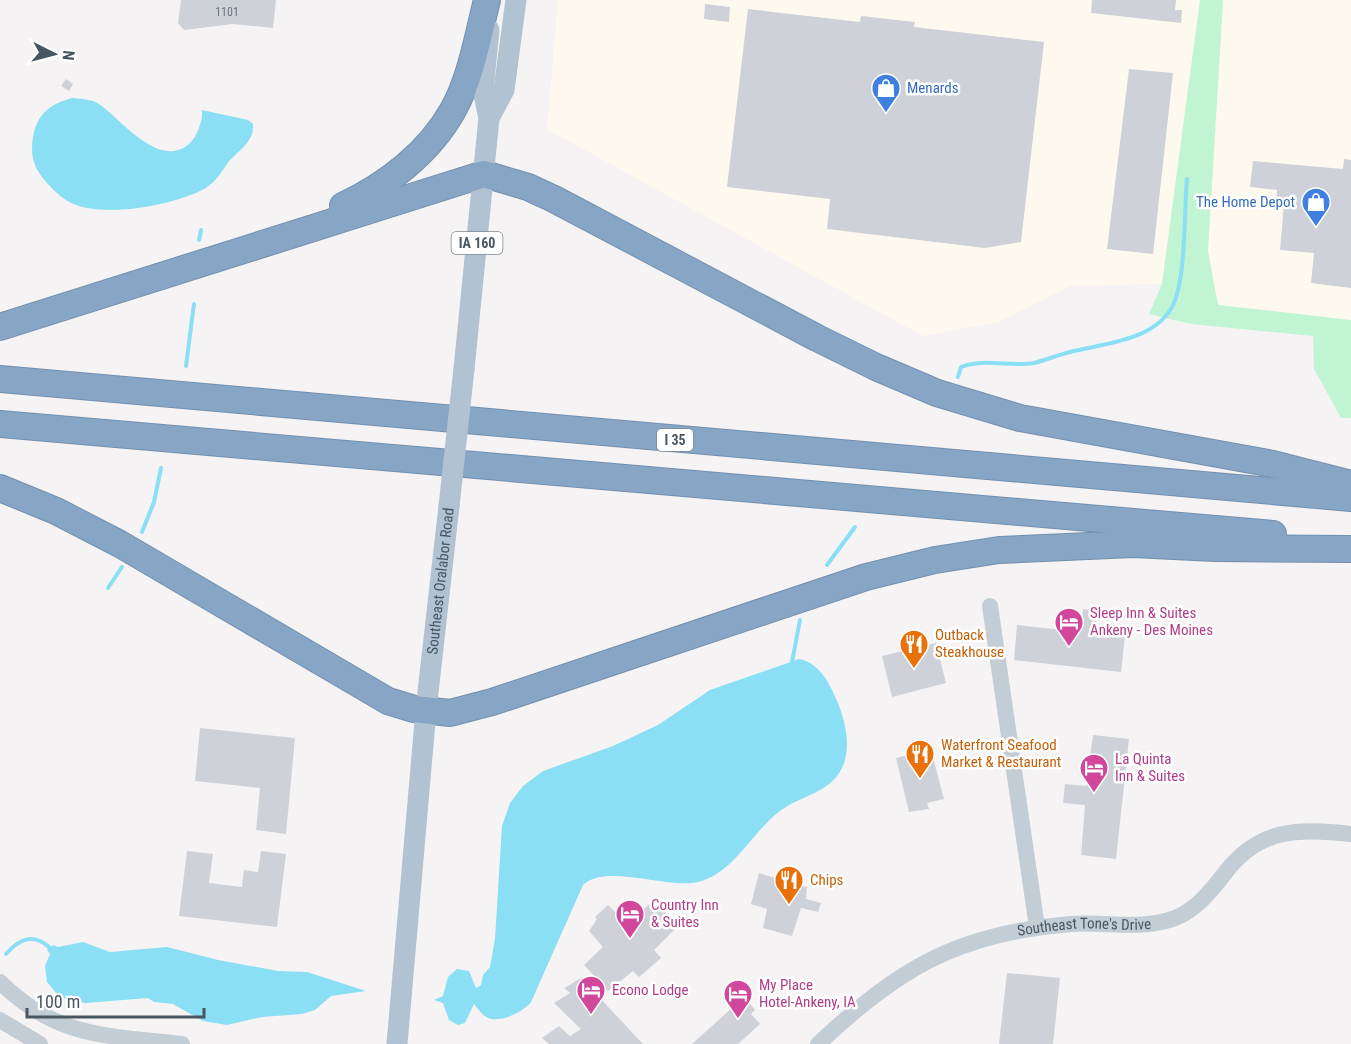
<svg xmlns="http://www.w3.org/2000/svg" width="1351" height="1044" viewBox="0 0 1351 1044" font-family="'Roboto Condensed',sans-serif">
<rect width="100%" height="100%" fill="#f5f3f3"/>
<g fill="#fef9ee">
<polygon points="558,0 1200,0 1162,284 1070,286 998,322 923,336 547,129"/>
<polygon points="1223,0 1351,0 1351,320 1218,305 1208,251"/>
</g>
<polygon fill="#c0f4d3" points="1200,0 1223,0 1208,251 1218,305 1351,320 1351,418 1341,418 1314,369 1313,336 1191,324 1149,314 1162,284"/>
<g fill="#8adff4">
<path d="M72 98C80 99 92 99 99 104 121 119 159 170 189 144 197 137 203 121 202 110L248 120 253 124C255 142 237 151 227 164 221 173 215 182 206 188 175 205 110 217 76 205 65 201 55 192 47 183 34 168 30 157 33 137 37 114 50 104 72 98Z"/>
<path d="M799 659C819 662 830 684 837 701 845 720 852 747 842 768 829 794 801 795 780 811 753 831 733 874 698 882 668 889 605 863 583 885L531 1002C523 1012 501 1023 488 1018 482 1015 478 1009 474 1004L465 1023 458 1025 449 1020 443 1003 434 1000 443 996 448 977 457 969 469 971 476 988 481 985 483 975 490 967 495 939 502 826 510 803 523 786 543 771 613 746 658 725 710 690Z"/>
<polygon points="83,942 110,952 167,947 218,960 278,971 307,972 366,991 331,996 315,1010 302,1014 262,1017 227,1025 203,1021 173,1004 154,1002 148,998 86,1003 69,1001 57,994 47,982 45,966 50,954 47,950 53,945 58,947"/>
</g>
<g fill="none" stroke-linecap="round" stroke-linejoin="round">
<g stroke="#8adff4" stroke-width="4">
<polyline points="199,240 201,230"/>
<polyline points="186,366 194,304"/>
<path d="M958 377 961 367C984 358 1010 367 1034 363 1046 360 1058 355 1070 352 1105 343 1157 341 1174 303 1186 275 1184 211 1187 179"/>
<polyline points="142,532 154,502 161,468"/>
<polyline points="827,565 855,527"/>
<polyline points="108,588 122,567"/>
<polyline points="792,662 800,620"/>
<path d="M6 954C20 938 34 933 50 948"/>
</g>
</g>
<g fill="#ced2d8">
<polygon points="181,0 276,0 273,28 233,24 184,30 178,23"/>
<polygon points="1092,0 1176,0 1175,10 1182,10 1181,23 1091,13"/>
<polygon points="705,4 730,7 729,22 704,19"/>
<polygon points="748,9 860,22 861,16 915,22 914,27 1044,42 1021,242 985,248 827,229 830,199 727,187"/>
<polygon points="1129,69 1173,73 1153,254 1107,249"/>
<polygon points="66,79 73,84 69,91 61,86"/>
<polygon points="1344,159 1351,160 1351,288 1311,283 1314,253 1280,250 1284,204 1276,203 1277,190 1250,187 1253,161 1343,169"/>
<polygon points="1083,609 1097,611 1095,633 1125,636 1121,672 1014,660 1017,625 1081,632"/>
<polygon points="936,643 946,683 892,697 882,656"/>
<polygon points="200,728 295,738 286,834 256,830 260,788 195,781"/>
<polygon points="1093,735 1129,739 1116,859 1081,855 1085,805 1063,803 1065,784 1086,786"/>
<polygon points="931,750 944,799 927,803 929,809 909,812 896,758"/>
<polygon points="187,851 213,854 209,883 242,887 244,870 258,872 261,851 286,854 277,927 179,916"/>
<polygon points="759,873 778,879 779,876 789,879 788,882 807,887 806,899 821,903 818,912 801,908 792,936 763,928 767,909 751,904"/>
<polygon points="654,900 678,926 654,950 661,958 639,977 633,971 608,991 584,965 603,947 589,931 597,919 595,917 608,905 624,921 620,925 623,928"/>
<polygon points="1007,973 1060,978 1053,1044 999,1044"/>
<polygon points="581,978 643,1044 549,1044 542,1038 559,1026 570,1036 581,1029 554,1003 570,993 564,988"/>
<polygon points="744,997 755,1010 751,1014 760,1024 738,1044 692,1044"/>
</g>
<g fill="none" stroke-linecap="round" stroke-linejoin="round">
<g stroke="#7290b0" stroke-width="28">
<g id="highway">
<path d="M343 206C387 185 429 153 453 110 471 78 478 36 487 0"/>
<polyline points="0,327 484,174 528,187 554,199 817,338 876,367 937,393 1020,418 1273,464 1351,484"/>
<polyline points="0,379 1351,498"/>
<polyline points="0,424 1273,534"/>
<polyline points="0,488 56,511 120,544 388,701 414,709 450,713 492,702 866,577 935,560 999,550 1133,544 1215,548 1351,549"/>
</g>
</g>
<g stroke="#c3cdd5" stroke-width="16">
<polyline points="990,606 1037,927"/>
<path d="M0 982C58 1039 107 1035 182 1044"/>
<polyline points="0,1020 40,1044"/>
<path id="s1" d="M818 1044C901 967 956 934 1071 924 1106 921 1141 931 1175 918 1196 910 1211 891 1225 873 1259 828 1299 828 1351 834"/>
</g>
<g stroke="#b1c2d3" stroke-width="21">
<polyline points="489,118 504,90 516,0"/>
<polyline points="464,369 489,118 483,90 489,30"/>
<path id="s2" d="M397 1044 426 710 449 506"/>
</g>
<use href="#highway" stroke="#87a5c4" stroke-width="26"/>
<polyline stroke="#b1c2d3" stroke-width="21" points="449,506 464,369"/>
</g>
<defs>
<g id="shop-pin" transform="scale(1.5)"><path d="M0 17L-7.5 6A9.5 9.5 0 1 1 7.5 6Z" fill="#3f7fe0" stroke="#fff"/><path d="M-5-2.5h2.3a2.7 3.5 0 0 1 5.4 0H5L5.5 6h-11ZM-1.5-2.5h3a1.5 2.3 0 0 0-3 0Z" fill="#fff"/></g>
<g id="hotel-pin" transform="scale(1.5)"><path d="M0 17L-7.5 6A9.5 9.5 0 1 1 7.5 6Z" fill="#d1479c" stroke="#fff"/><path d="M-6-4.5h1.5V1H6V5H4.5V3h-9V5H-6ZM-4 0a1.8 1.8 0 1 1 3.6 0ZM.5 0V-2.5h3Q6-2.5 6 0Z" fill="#fff"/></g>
<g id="restaurant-pin" transform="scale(1.5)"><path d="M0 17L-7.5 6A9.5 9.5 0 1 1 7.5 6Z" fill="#e8710a" stroke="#fff"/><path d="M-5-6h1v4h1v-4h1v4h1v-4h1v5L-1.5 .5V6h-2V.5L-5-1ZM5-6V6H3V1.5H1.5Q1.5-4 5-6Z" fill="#fff"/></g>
</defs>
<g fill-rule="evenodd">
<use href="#shop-pin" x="886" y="88"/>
<use href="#shop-pin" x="1316" y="202"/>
<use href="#hotel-pin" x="1069" y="622"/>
<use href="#restaurant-pin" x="914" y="644"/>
<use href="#restaurant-pin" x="920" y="754"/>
<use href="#hotel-pin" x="1094" y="768"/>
<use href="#restaurant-pin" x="789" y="880"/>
<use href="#hotel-pin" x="630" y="914"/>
<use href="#hotel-pin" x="591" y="990"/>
<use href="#hotel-pin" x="738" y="994"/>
</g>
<g text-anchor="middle" stroke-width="5" stroke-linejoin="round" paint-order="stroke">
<g font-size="12" fill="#6a7580">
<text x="227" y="16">1101</text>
</g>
<g fill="#fff" stroke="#7f8991" stroke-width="1.5">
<rect x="451.5" y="232" width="51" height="22" rx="4.5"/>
<rect x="657" y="429" width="36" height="22" rx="4.5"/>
</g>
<g font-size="14" font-weight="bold" fill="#485662">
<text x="477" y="248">IA 160</text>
<text x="675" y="445">I 35</text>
</g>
<g font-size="15" fill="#366cbe" stroke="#fff" text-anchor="start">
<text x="907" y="93">Menards</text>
<text x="1295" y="207" text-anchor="end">The Home Depot</text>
</g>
<g font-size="15" fill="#485662" stroke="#fff">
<text dy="5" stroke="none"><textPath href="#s2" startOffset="465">Southeast Oralabor Road</textPath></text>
<text dy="5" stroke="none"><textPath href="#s1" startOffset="300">Southeast Tone's Drive</textPath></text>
</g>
<g font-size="15" fill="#b23c85" stroke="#fff" text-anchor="start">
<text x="1090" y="618">Sleep Inn &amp; Suites<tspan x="1090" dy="17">Ankeny - Des Moines</tspan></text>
<text x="1115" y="764">La Quinta<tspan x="1115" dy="17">Inn &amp; Suites</tspan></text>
<text x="651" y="910">Country Inn<tspan x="651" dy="17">&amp; Suites</tspan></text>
<text x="759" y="990">My Place<tspan x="759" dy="17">Hotel-Ankeny, IA</tspan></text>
<text x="612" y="995">Econo Lodge</text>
</g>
<g font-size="15" fill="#c56008" stroke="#fff" text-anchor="start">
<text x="935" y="640">Outback<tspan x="935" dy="17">Steakhouse</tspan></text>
<text x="941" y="750">Waterfront Seafood<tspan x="941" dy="17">Market &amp; Restaurant</tspan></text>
<text x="810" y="885">Chips</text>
</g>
</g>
<g transform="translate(54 54) rotate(96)" stroke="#ffffff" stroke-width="4.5" paint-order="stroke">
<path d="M0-4.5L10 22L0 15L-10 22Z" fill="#485662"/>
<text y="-9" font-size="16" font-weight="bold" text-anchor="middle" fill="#485662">N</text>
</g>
<path d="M27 1008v9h177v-9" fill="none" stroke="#485662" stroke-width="3"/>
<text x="36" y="1008" font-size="18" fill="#485662" stroke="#ffffff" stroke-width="4.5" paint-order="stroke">100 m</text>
</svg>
